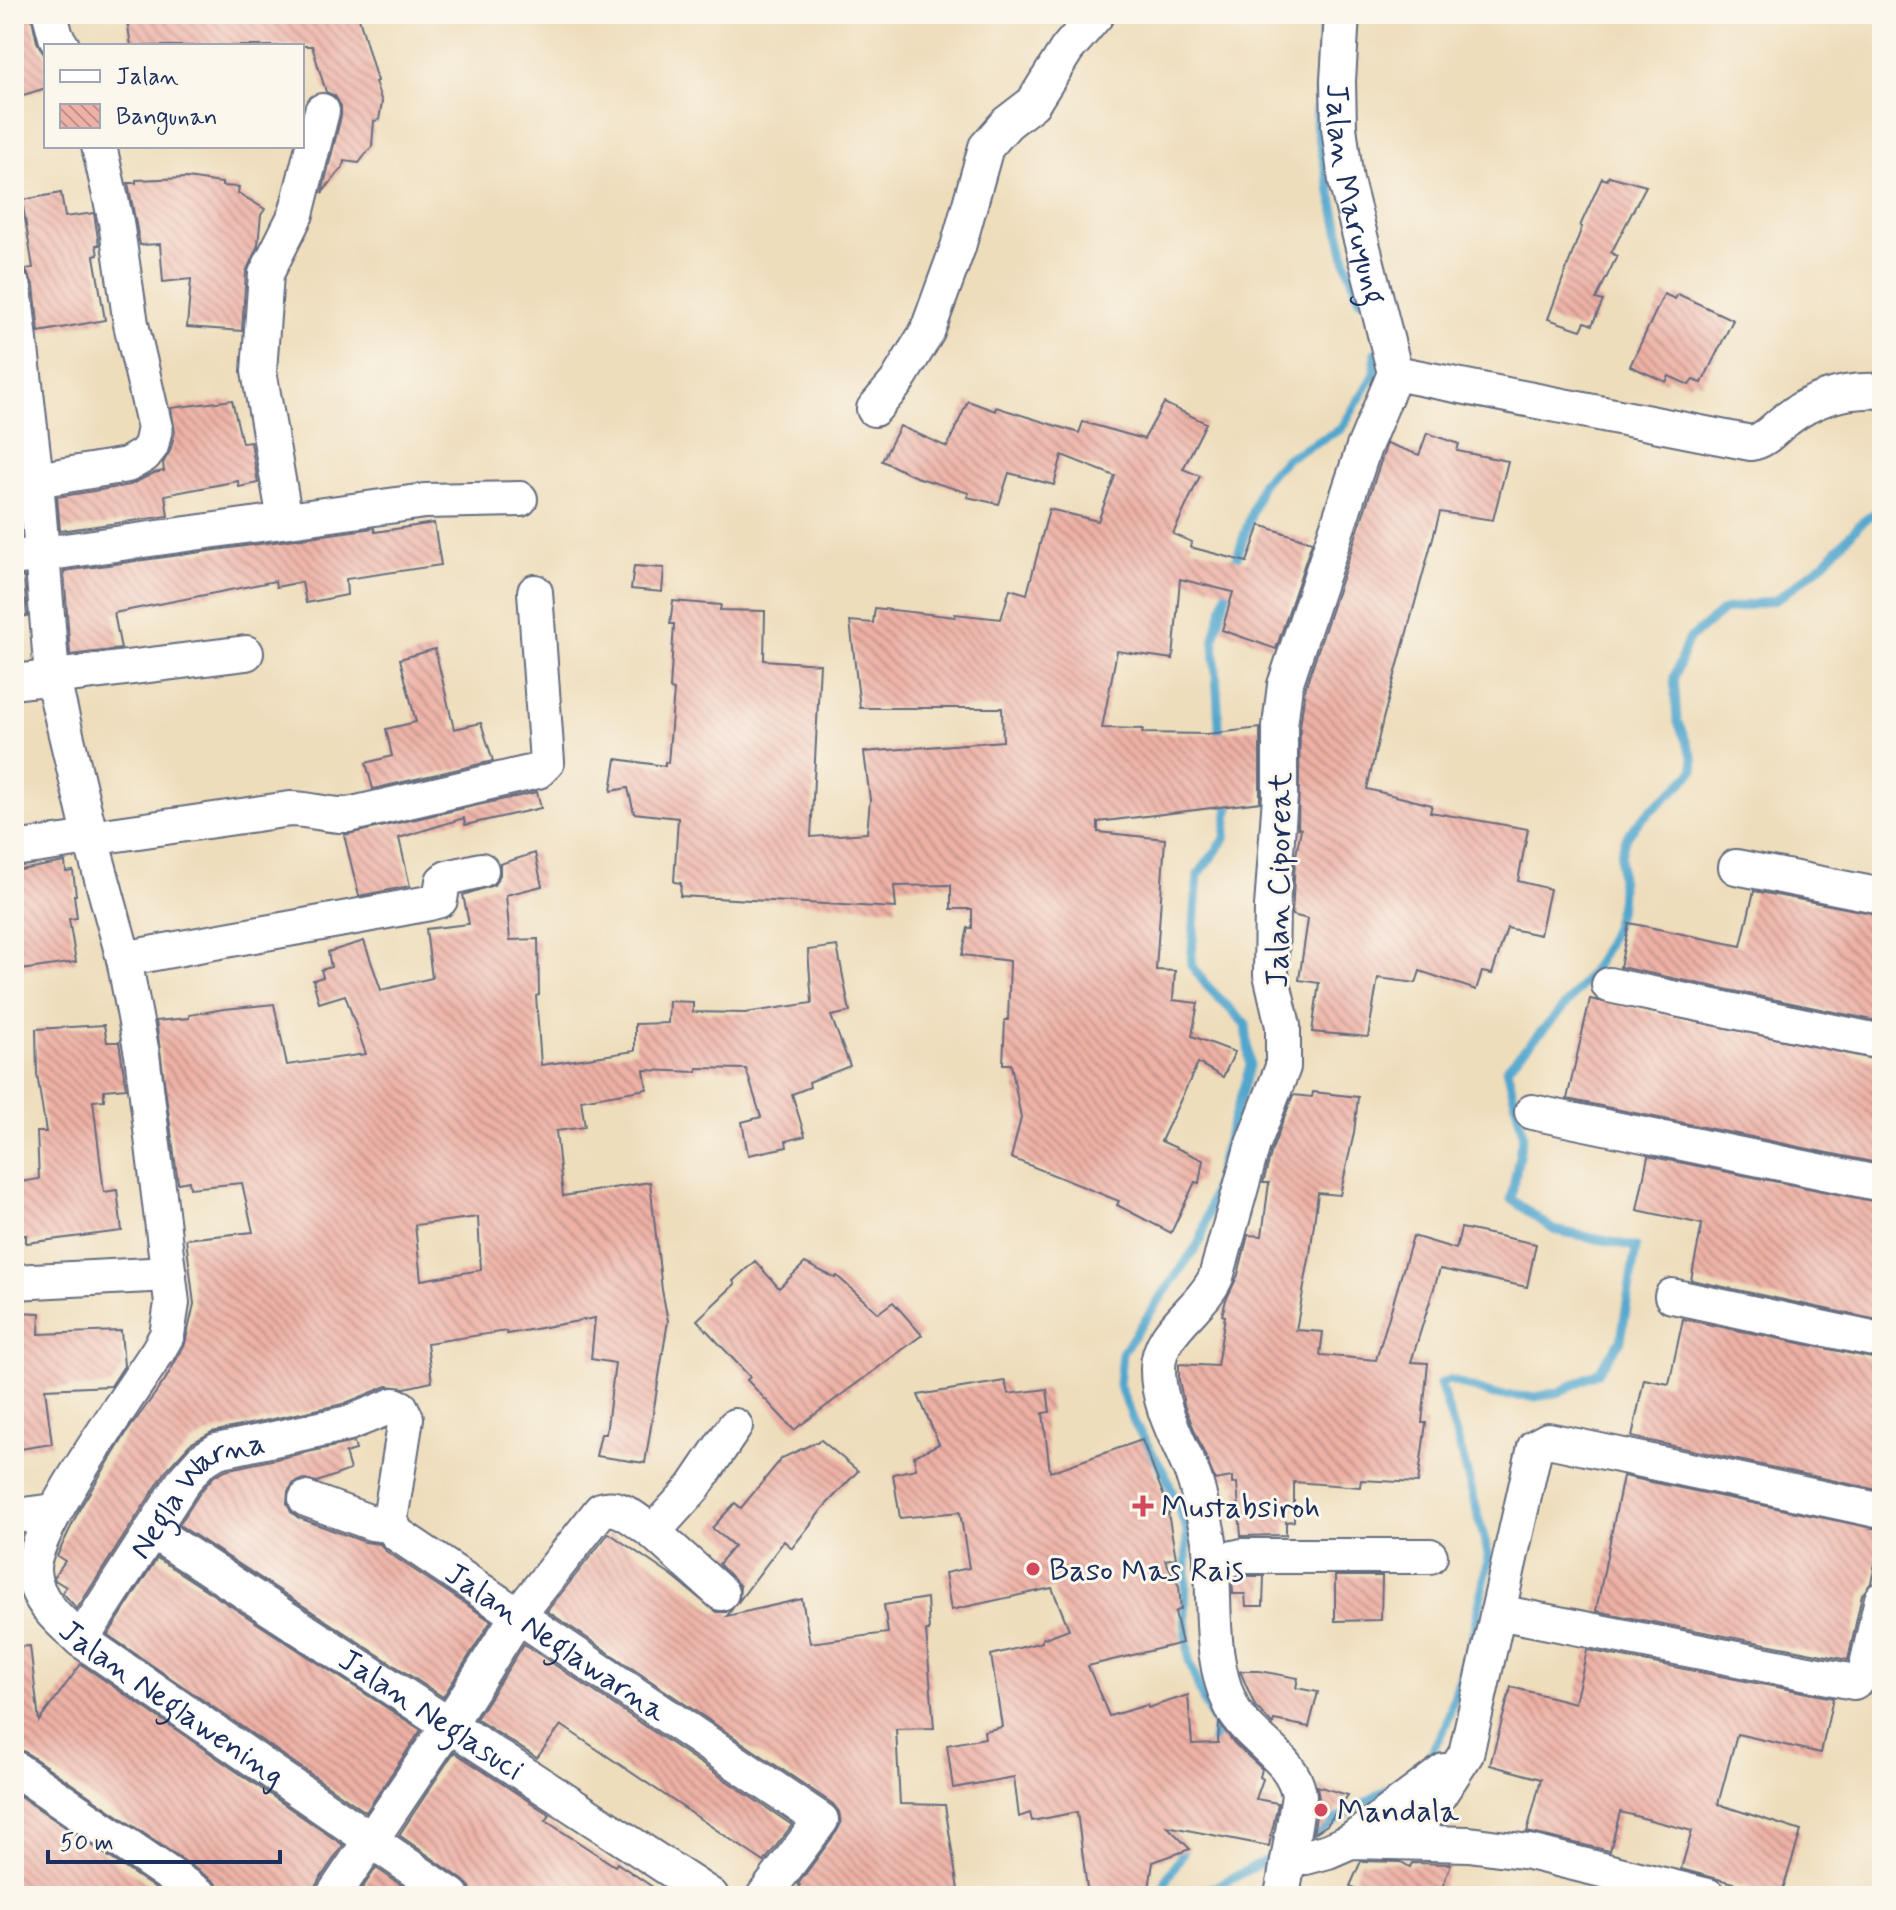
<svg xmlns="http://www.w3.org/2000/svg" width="1896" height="1910" viewBox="0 0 1896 1910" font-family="Mynerve,sans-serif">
<defs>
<pattern id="building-back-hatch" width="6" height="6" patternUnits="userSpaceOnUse" patternTransform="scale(2)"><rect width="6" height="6" fill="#eeb1a5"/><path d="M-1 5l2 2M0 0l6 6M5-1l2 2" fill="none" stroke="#c0908a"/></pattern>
</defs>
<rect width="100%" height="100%" fill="#fbf7ec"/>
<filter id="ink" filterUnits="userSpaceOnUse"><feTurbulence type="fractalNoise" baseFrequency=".0125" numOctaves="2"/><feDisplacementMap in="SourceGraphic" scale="16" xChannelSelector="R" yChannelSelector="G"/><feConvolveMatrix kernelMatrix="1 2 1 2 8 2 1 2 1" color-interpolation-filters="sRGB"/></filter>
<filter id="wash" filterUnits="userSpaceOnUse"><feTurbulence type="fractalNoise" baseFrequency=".006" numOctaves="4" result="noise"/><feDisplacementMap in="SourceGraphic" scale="32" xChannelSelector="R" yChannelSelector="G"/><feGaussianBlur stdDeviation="1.8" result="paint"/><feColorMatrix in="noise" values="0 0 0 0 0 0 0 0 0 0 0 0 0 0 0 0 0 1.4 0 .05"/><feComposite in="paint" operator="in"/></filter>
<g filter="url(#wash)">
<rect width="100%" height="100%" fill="#edb"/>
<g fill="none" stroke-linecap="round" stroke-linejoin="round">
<g stroke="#51a6cd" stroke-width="9">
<polyline points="1324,14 1316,124 1346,262 1360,300"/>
<polyline points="1220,742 1214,638 1234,566 1262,482 1287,458 1341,429 1375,373 1375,353"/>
<polyline points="1210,1755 1216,1726 1203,1700 1189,1660 1185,1617 1187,1530 1166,1476 1136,1426 1119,1385 1122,1353 1201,1240 1224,1150 1250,1066 1246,1025 1207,986 1191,965 1198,875 1225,839 1230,796"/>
<path d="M1300 1842 1424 1767 1446 1724 1472 1639 1489 1557 1462 1454 1440 1384 1449 1380 1494 1395 1535 1397 1559 1392 1598 1372 1621 1340 1636 1247 1554 1230 1511 1199 1523 1134 1507 1068C1550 1021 1605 974 1619 908 1625 884 1614 858 1628 835 1645 810 1675 794 1694 770L1693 757 1677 720 1674 677 1688 640 1724 610 1776 600 1825 562 1860 524 1882 507"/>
<polyline points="1163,1892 1188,1894 1217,1886 1280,1853"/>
<polyline points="1162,1896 1167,1878 1183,1853"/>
</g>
</g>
<g id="blocks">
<g fill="url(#building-back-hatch)" fill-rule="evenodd">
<polygon points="14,14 31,14 37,42 46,58 46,88 14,98"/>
<polygon points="126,14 358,14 377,81 375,82 382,102 379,120 374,121 372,146 359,163 344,161 343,167 322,193 341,116 341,106 335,96 326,92 312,46 131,46"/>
<polygon points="1609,176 1646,186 1611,253 1617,256 1596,299 1603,301 1592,325 1585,322 1581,330 1548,319 1582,227 1580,226 1602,178 1607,180"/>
<polygon points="187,178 222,183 222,186 239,187 238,193 265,209 261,215 258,245 246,272 242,331 187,327 191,279 163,282 160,244 140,245 128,183 136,183 136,180"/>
<polygon points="61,193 65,217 94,213 99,245 96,245 98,255 94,256 105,320 39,332 34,286 25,269 33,268 22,200"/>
<polygon points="1664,294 1675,299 1678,294 1733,320 1702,383 1693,380 1689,385 1669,376 1666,382 1630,366"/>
<polygon points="232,400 242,443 251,442 258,483 239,487 238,481 165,495 168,516 60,531 57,497 130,485 154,473 164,471 163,463 170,451 175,432 171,408"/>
<polygon points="968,401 995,411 996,407 1079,433 1083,422 1144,439 1164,403 1206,423 1183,469 1200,476 1173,534 1192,542 1190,547 1247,562 1260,525 1312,542 1276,649 1222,630 1233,592 1180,579 1173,659 1117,651 1102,728 1143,729 1142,733 1207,734 1260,728 1260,802 1098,822 1098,832 1165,839 1156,970 1175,971 1173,1000 1198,1003 1192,1036 1235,1052 1223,1077 1198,1063 1161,1141 1203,1160 1199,1183 1195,1182 1171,1233 1117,1205 1119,1201 1011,1158 1021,1118 1011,1064 1003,1064 1005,1020 1008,1020 1010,961 962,955 968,928 972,928 972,909 951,909 951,885 894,886 896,908 680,896 681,883 674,882 678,818 634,813 628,788 611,791 616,759 665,766 665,762 668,763 674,690 670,689 674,624 670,624 673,601 721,605 720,610 765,611 764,660 820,664 811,837 867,833 870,800 864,752 1003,741 1002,708 860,708 850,621 873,623 875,608 955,617 955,614 1001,619 1010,589 1027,594 1049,509 1098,521 1115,476 1062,455 1054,485 1009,473 999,504 967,497 969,493 916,477 882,461 900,426 947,447"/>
<polygon points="1427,433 1459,444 1457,451 1508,461 1493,520 1440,512 1383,719 1367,789 1432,805 1430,812 1528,829 1518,881 1550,889 1540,935 1507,928 1492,974 1482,972 1476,990 1420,971 1416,983 1378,978 1368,1037 1312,1032 1319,983 1299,980 1308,919 1292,915 1295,860 1301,829 1298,828 1300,727 1305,689 1387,443 1419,455"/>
<polygon points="434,523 441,565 346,579 347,595 306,603 302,582 276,587 275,581 114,613 121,649 70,655 64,571 374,528 375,532"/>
<polygon points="634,566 664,568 662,592 631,589"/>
<polygon points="24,577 27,616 14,618 14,578"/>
<polygon points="435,649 454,729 481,723 493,761 373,789 366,763 392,756 386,729 416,722 400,659"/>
<polygon points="537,792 541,808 465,825 464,818 399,838 410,886 359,896 344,835"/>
<path d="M535 853 542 886 506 895 510 940 538 939 539 995 536 996 541 1065 635 1051V1024L668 1023 669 1001 693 1002V1012L745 1013 812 1003 808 950 837 946 850 1012 831 1016 850 1066 809 1082 810 1087 792 1094 805 1136 786 1141 787 1147 748 1155 742 1122 761 1117 746 1069 697 1068V1072L644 1070 647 1089 581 1100 585 1127 556 1131 563 1196 650 1182 662 1290 668 1321 645 1463 596 1456 601 1434H606L615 1363 591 1359 595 1318 507 1334 506 1331 427 1343 432 1382 405 1388 387 1386 343 1404 212 1432 190 1444 168 1468 77 1609 62 1592 66 1587 55 1580 54 1577 65 1561 57 1556 80 1508 127 1432 165 1380 185 1344 194 1304 186 1239 253 1232 242 1183 190 1188 189 1181 178 1183 156 1021 189 1018V1015L224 1009 274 1004 287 1065 366 1054 345 995 319 1003 313 980 323 977 321 970 331 967 328 952 364 941 381 990 432 978 426 929 469 924 463 895 494 885 500 875V864ZM478 1217 481 1270 421 1280 415 1225Z"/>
<polygon points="65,862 66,872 73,871 76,895 74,895 77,918 69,919 76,962 14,971 14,871"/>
<polygon points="1754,891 1882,915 1882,1022 1620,967 1629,923 1741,946"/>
<polygon points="1590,999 1882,1061 1882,1164 1567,1099"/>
<polygon points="104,1025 107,1042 119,1042 126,1088 104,1090 104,1100 93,1101 104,1192 117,1190 122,1231 26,1243 26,1235 14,1237 14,1183 39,1179 37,1132 46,1132 37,1074 36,1029"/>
<polygon points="1313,1092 1358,1097 1354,1133 1340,1195 1318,1193 1310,1254 1296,1330 1323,1332 1320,1355 1376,1360 1413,1236 1456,1249 1461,1228 1536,1244 1527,1287 1440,1269 1411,1362 1428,1363 1422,1423 1426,1423 1418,1483 1361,1480 1360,1487 1294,1482 1294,1521 1286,1522 1286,1535 1241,1536 1237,1483 1232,1484 1232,1477 1215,1480 1184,1405 1179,1380 1179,1364 1217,1366 1225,1316 1222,1315 1226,1300 1238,1275 1248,1235 1262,1236 1269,1183 1263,1183 1272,1150 1293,1095 1312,1097"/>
<polygon points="1648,1156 1882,1203 1882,1321 1691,1280 1702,1224 1637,1210"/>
<polygon points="755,1261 779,1288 805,1263 835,1278 837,1276 878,1313 893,1302 922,1335 794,1430 747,1380 750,1377 697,1320 735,1284 733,1281"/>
<polygon points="15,1312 40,1313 39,1334 121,1331 124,1366 111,1386 45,1389 52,1444 14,1450"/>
<polygon points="1683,1319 1882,1360 1882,1491 1632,1437 1644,1379 1669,1384"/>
<polygon points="1005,1381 1008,1394 1047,1389 1050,1412 1043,1413 1050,1472 1142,1440 1170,1512 1168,1513 1176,1558 1165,1560 1179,1586 1181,1609 1175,1612 1182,1643 1088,1666 1109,1716 1147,1705 1148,1708 1188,1695 1192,1744 1218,1743 1219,1723 1234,1743 1262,1769 1260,1777 1263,1779 1256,1799 1278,1803 1269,1846 1167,1826 1190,1849 1153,1862 1148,1896 1088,1896 1077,1812 1032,1821 1030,1813 1019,1817 1014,1777 953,1788 947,1745 985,1738 984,1731 1002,1727 991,1655 1042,1642 1042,1639 1069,1629 1052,1588 951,1610 945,1573 969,1568 960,1512 900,1518 893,1474 916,1469 914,1456 939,1444 918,1395"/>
<polygon points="821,1440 858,1471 824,1507 792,1548 784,1541 739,1601 740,1586 719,1564 734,1546 712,1528 735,1503 741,1508 782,1458"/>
<polygon points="354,1442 356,1450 345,1453 350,1470 317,1482 303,1479 294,1483 288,1491 287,1503 291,1512 299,1518 365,1542 380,1544 386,1551 491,1621 443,1697 179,1525 201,1491 214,1476 225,1470"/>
<polygon points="1623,1476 1882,1530 1871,1583 1862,1595 1848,1660 1596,1611"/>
<polygon points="609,1533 673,1577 716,1612 726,1612 733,1608 727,1616 802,1599 810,1643 888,1633 884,1605 927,1598 929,1631 926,1631 934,1728 896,1729 900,1804 945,1805 959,1896 792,1896 800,1885 798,1884 837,1831 841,1823 839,1812 833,1804 547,1611"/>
<polygon points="157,1558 421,1730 366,1812 108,1635"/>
<polygon points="1244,1576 1264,1576 1263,1606 1246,1606 1245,1594 1233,1594 1232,1579"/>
<polygon points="1335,1576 1382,1576 1381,1620 1335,1621"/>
<polygon points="524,1644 792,1825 764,1862 561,1725 537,1758 476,1719"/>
<polygon points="30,1646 39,1721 81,1664 343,1845 316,1885 313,1896 221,1896 219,1887 212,1880 25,1752 14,1748 14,1647"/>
<polygon points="1587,1650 1833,1698 1821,1753 1737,1734 1718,1804 1801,1831 1781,1896 1681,1869 1692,1831 1620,1812 1610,1851 1527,1832 1541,1779 1490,1765 1511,1687 1575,1703"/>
<polygon points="1240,1671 1259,1671 1298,1678 1296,1688 1318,1692 1309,1727 1274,1720 1273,1725 1255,1706"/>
<polygon points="454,1752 550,1815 546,1821 615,1866 617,1863 666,1896 472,1896 470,1887 463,1880 399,1835"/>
<polygon points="1317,1786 1348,1795 1327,1825 1313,1834 1319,1799"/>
<polygon points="14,1792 166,1896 14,1896"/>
<polygon points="1361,1861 1401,1862 1410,1867 1412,1863 1451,1864 1439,1896 1374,1896 1350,1886"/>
<polygon points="376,1868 417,1896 357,1896"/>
</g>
</g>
</g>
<g filter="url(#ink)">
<use href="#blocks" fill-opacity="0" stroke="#656c7f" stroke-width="2"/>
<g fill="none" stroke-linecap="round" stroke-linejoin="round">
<g stroke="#656c7f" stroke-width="38">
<g id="minor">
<polyline points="50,14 56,37 62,46"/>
<path id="s1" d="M1342 14 1338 81 1339 127 1346 181 1395 373"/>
<path id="s2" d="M99 146 116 222 131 324 155 428 151 446 144 455 127 465 36 480 52 676 91 839 124 959 142 1054 172 1303 167 1335 158 1351C133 1390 31 1531 33 1571 35 1601 61 1622 81 1640L452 1896"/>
<polyline points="14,288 36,480"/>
<path d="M1395 373 1751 443C1766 441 1775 427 1787 419 1815 397 1847 389 1882 391"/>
<polyline points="874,409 896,383 927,332 958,247 986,147 1007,123 1033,103 1067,49 1097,14"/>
<polyline points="285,520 259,371 266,274 296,214 322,111"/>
<polyline points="14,558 425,501 520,499"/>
<polyline points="14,682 246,653"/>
<path d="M14 849 290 809C311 809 329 816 348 815L538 771 547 762 535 592"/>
<polyline points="1736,867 1882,896"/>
<path d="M124 959C226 939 327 923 429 903L440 900 443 881 447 878 481 870"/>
<polyline points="1609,985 1882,1042"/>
<polyline points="1532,1112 1882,1184"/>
<polyline points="14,1282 169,1274"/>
<polyline points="1672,1296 1882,1341"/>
<polyline points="306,1499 372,1523 390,1525"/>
<polyline points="14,1516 55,1511"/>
<path id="s3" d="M152 1531 711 1896"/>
<polyline points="653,1532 721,1593"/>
<polyline points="1211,1563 1242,1556 1430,1556"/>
<polyline points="1498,1612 1854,1682 1865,1674 1882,1599"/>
<path id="s4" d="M81 1640 185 1479 201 1461 217 1451 349 1423 394 1405 401 1408 406 1418 390 1520 397 1534 821 1820 764 1896"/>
<polyline points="14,1768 201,1896"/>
<polyline points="1352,1840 1444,1771"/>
<polyline points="1388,1842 1424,1818 1466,1754 1535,1447 1548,1440 1882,1511"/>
<polyline points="1290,1857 1306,1857 1328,1851 1351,1841 1469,1844 1529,1852 1708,1896"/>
<path d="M333 1896 448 1726 519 1614 601 1510C620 1503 637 1522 653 1532L693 1488 735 1426"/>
<path d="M1282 1896 1299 1796C1294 1756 1247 1740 1231 1705 1204 1649 1220 1585 1206 1525 1202 1510 1199 1493 1194 1478 1181 1444 1157 1407 1158 1368 1158 1330 1202 1309 1216 1277L1253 1144 1283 1067V1026L1271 974 1272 907 1280 796V726L1285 685 1364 447 1395 373"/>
</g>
</g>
<use href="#minor" stroke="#fff" stroke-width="34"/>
</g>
</g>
<g fill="#d1495b" stroke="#fbf7ec" stroke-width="3">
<path d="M1139 1494h8v8h8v8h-8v8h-8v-8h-8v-8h8z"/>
<circle cx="1033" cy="1569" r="8"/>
<circle cx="1321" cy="1810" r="8"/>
</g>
<g text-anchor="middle" stroke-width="6" stroke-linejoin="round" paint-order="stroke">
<g font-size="32" fill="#1b2f5e" stroke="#fbf7ec">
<text dy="11" stroke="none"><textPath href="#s1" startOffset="182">Jalan Maruyung</textPath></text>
<text transform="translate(1278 880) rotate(-89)" y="11">Jalan Ciporeat</text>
<text dy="11" stroke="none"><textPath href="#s4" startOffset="192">Negla Warna</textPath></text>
<text dy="11" stroke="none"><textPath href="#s4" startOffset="748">Jalan Neglawarna</textPath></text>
<text dy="11" stroke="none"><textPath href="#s2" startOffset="1768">Jalan Neglawening</textPath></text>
<text dy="11" stroke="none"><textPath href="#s3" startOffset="334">Jalan Neglasuci</textPath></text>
</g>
<g font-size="32" fill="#1b2f5e" stroke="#fbf7ec" text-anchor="start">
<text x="1161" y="1517">Mustabsiroh</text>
<text x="1049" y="1580">Baso Mas Rais</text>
<text x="1337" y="1821">Mandala</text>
</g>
</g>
<rect width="1896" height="1910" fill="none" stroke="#fbf7ec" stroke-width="48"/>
<rect x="44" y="44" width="260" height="104" fill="#fbf7ec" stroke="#a1a7b3" stroke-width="2"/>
<rect x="60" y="70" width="40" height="12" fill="#ffffff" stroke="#a1a7b3" stroke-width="2"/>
<text x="116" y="84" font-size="24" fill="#1b2f5e">Jalan</text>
<rect x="60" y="104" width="40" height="24" fill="url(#building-back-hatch)" stroke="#a1a7b3" stroke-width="2"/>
<text x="116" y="124" font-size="24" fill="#1b2f5e">Bangunan</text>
<path d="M48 1850v12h232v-12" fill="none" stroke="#1b2f5e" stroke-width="4"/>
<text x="60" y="1850" font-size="24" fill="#1b2f5e" stroke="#fbf7ec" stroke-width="6" paint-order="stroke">50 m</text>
</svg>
